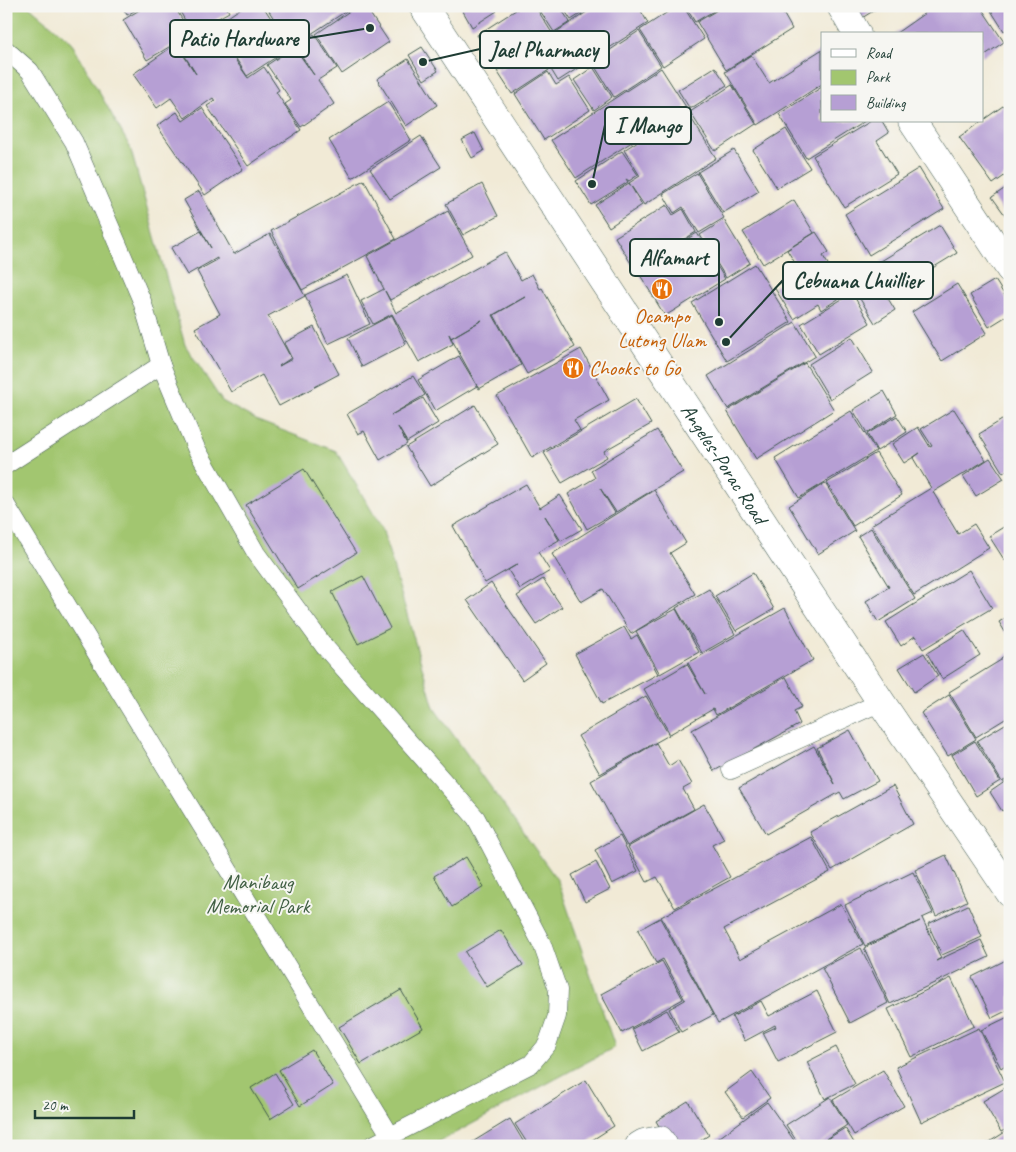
<svg xmlns="http://www.w3.org/2000/svg" width="1016" height="1152" viewBox="0 0 1016 1152" font-family="Caveat,sans-serif">
<rect width="100%" height="100%" fill="#f6f6f2"/>
<filter id="ink" filterUnits="userSpaceOnUse"><feTurbulence type="fractalNoise" baseFrequency=".02" numOctaves="2"/><feDisplacementMap in="SourceGraphic" scale="10" xChannelSelector="R" yChannelSelector="G"/><feConvolveMatrix kernelMatrix="1 2 1 2 8 2 1 2 1" color-interpolation-filters="sRGB"/></filter>
<filter id="wash" filterUnits="userSpaceOnUse"><feTurbulence type="fractalNoise" baseFrequency=".0096" numOctaves="4" result="noise"/><feDisplacementMap in="SourceGraphic" scale="20" xChannelSelector="R" yChannelSelector="G"/><feGaussianBlur stdDeviation="1.12" result="paint"/><feColorMatrix in="noise" values="0 0 0 0 0 0 0 0 0 0 0 0 0 0 0 0 0 1.4 0 .05"/><feComposite in="paint" operator="in"/></filter>
<g filter="url(#wash)">
<rect width="100%" height="100%" fill="#f1ead6"/>
<polygon fill="#a2c66f" stroke="#608252" points="6,6 29,6 71,42 130,147 185,345 222,401 258,421 336,451 382,528 434,708 558,881 615,1047 431,1146 6,1146"/>
<g id="blocks">
<g fill="#b69fd4">
<polygon points="122,6 143,6 127,15"/>
<polygon points="146,6 174,6 191,34 147,60 123,20"/>
<polygon points="177,6 226,6 229,12 192,33"/>
<polygon points="244,6 263,6 290,48 247,76 215,26"/>
<polygon points="266,6 354,6 291,47"/>
<polygon points="357,6 365,6 389,42 342,74 316,34"/>
<polygon points="460,6 494,6 497,11 472,27"/>
<polygon points="522,6 535,6 552,33 498,69 477,35"/>
<polygon points="537,6 559,6 570,22 554,32"/>
<polygon points="562,6 593,6 571,20"/>
<polygon points="596,6 638,6 648,23 558,81 536,45"/>
<polygon points="677,6 683,6 704,39 663,66 640,30"/>
<polygon points="685,6 722,6 695,22"/>
<polygon points="724,6 779,6 792,29 726,70 697,22"/>
<polygon points="846,6 881,6 854,23"/>
<polygon points="935,6 980,6 1004,42 982,57 982,34 895,34"/>
<polygon points="988,6 1010,6 1010,27 1004,31"/>
<polygon points="210,24 248,78 264,67 279,90 276,92 301,130 248,166 207,106 215,101 213,98 185,118 171,98 157,108 133,74 176,44 196,74 178,45"/>
<polygon points="639,31 661,66 614,97 592,62"/>
<polygon points="314,34 337,68 318,80 334,104 301,127 285,104 291,100 267,65 294,47 314,75 295,47"/>
<polygon points="422,47 438,71 424,80 409,55"/>
<polygon points="535,47 549,70 512,94 497,71"/>
<polygon points="821,50 822,52 822,84 758,125 725,72 751,55 769,83"/>
<polygon points="408,59 437,105 406,126 377,79"/>
<polygon points="593,67 612,97 594,110 574,80"/>
<polygon points="715,67 727,85 690,109 678,90"/>
<polygon points="661,68 686,107 576,178 551,140"/>
<polygon points="548,72 556,85 569,77 590,110 544,140 515,94"/>
<polygon points="732,85 756,124 715,151 690,112"/>
<polygon points="822,87 822,121 865,121 806,158 779,114"/>
<polygon points="1010,101 1010,172 993,184 959,137"/>
<polygon points="388,102 411,140 352,178 329,140"/>
<polygon points="202,108 243,169 205,195 157,126 177,112 183,121"/>
<polygon points="686,110 716,158 644,205 629,183 640,176 624,150"/>
<polygon points="871,121 882,121 889,133 877,141 897,174 844,207 813,156"/>
<polygon points="786,129 810,168 777,188 753,150"/>
<polygon points="475,133 484,151 472,158 462,140"/>
<polygon points="421,136 441,167 390,199 370,169"/>
<polygon points="734,150 759,191 723,213 698,172"/>
<polygon points="622,151 638,175 629,181 626,179 628,182 591,205 576,181"/>
<polygon points="919,168 944,209 869,255 845,214"/>
<polygon points="697,173 724,218 699,233 683,207 674,213 663,194"/>
<polygon points="364,180 396,239 302,290 271,231"/>
<polygon points="629,183 642,205 609,227 595,205"/>
<polygon points="482,184 498,216 463,235 446,204"/>
<polygon points="1010,185 1010,222 992,197"/>
<polygon points="199,191 234,254 270,234 305,296 268,316 291,358 279,366 292,359 284,343 314,327 339,374 279,406 262,375 231,392 195,328 220,314 197,271 217,260 217,258 187,275 171,248 201,231 211,248 184,200"/>
<polygon points="794,200 814,233 763,264 743,232"/>
<polygon points="667,205 673,215 683,209 696,232 635,270 615,237"/>
<polygon points="448,211 472,255 390,300 385,291 396,313 505,252 521,280 532,274 540,289 542,288 575,347 527,374 494,315 525,297 493,315 521,365 479,389 451,338 482,320 451,338 449,334 453,344 419,362 392,314 373,324 361,301 384,289 367,256"/>
<polygon points="724,220 750,263 726,278 700,235"/>
<polygon points="940,225 957,253 898,289 881,261"/>
<polygon points="816,232 829,252 823,256 846,294 821,310 818,304 794,319 774,287 800,271 787,250"/>
<polygon points="697,233 725,279 665,316 637,270"/>
<polygon points="755,264 791,322 727,361 692,303"/>
<polygon points="868,266 895,310 875,323 847,278"/>
<polygon points="347,275 370,324 328,344 305,295"/>
<polygon points="995,280 1010,304 1010,314 989,327 970,295"/>
<polygon points="957,284 987,333 942,361 912,312"/>
<polygon points="852,293 870,323 819,354 801,324"/>
<polygon points="392,315 406,344 362,367 348,338"/>
<polygon points="795,322 815,356 728,409 708,376"/>
<polygon points="852,337 873,372 830,399 809,364"/>
<polygon points="581,349 609,400 574,420 580,430 532,458 497,396"/>
<polygon points="459,356 477,386 435,411 418,380"/>
<polygon points="805,363 834,410 756,459 727,411"/>
<polygon points="413,376 425,395 391,415 423,398 438,423 407,442 398,427 407,444 380,460 364,431 358,434 347,414"/>
<polygon points="884,391 897,414 867,433 853,410"/>
<polygon points="636,399 651,424 604,451 607,457 562,483 544,453"/>
<polygon points="475,405 498,444 430,486 406,447"/>
<polygon points="954,409 986,460 933,492 958,534 974,524 989,548 914,595 871,525 931,488 913,458 920,453 904,463 892,444 918,427 930,447 932,446 921,429"/>
<polygon points="851,411 876,451 799,498 775,458"/>
<polygon points="1010,415 1010,468 1003,473 979,434"/>
<polygon points="897,416 907,432 877,451 867,434"/>
<polygon points="657,430 683,472 616,512 600,488 615,513 587,529 568,494 595,478 591,470"/>
<polygon points="876,453 902,495 853,526 827,483"/>
<polygon points="990,458 1004,479 976,496 963,476"/>
<polygon points="304,469 356,553 298,589 246,505"/>
<polygon points="825,483 855,531 818,554 789,506"/>
<polygon points="526,484 540,508 560,495 582,529 561,541 545,516 559,540 538,552 550,571 520,589 508,570 518,564 485,583 453,526"/>
<polygon points="654,490 686,543 670,553 695,594 631,634 603,589 581,602 552,554"/>
<polygon points="1010,523 1010,558 1005,561 989,536"/>
<polygon points="871,528 915,599 878,622 866,601 889,587 858,536"/>
<polygon points="969,570 992,608 923,649 915,636 901,646 886,622"/>
<polygon points="753,573 774,609 736,631 715,596"/>
<polygon points="363,576 390,628 358,644 332,592"/>
<polygon points="543,579 562,607 536,624 517,596"/>
<polygon points="491,583 546,663 522,680 467,600"/>
<polygon points="709,589 735,634 702,653 676,608"/>
<polygon points="785,608 813,660 716,715 713,709 670,734 644,689 687,664 705,694 688,663"/>
<polygon points="676,609 699,652 660,674 636,631"/>
<polygon points="1010,615 1010,640 999,622"/>
<polygon points="624,627 631,639 637,635 658,674 602,704 575,654"/>
<polygon points="964,630 980,655 942,679 927,653"/>
<polygon points="1010,652 1010,716 976,737 949,692 1001,660 1001,658"/>
<polygon points="924,653 938,676 914,692 899,668"/>
<polygon points="786,677 802,707 794,711 800,724 714,771 692,730"/>
<polygon points="949,695 976,739 948,756 921,713"/>
<polygon points="646,696 669,735 600,774 578,736"/>
<polygon points="1010,721 1010,777 1002,782 977,741"/>
<polygon points="850,730 878,781 844,799 840,792 766,834 739,788 814,746 835,784 817,748"/>
<polygon points="975,741 1000,781 976,796 952,755"/>
<polygon points="656,743 669,766 678,760 692,784 683,789 694,809 627,846 591,781"/>
<polygon points="1006,781 1010,787 1010,806 1002,811 990,792"/>
<polygon points="893,786 913,824 832,870 810,832"/>
<polygon points="704,804 724,839 712,845 730,877 675,908 657,877 647,882 628,847"/>
<polygon points="620,836 638,871 612,884 595,850"/>
<polygon points="811,837 830,872 724,929 740,959 841,904 863,944 718,1023 661,917"/>
<polygon points="946,855 967,901 936,916 915,870"/>
<polygon points="466,857 484,887 452,907 434,876"/>
<polygon points="596,862 610,889 585,902 572,875"/>
<polygon points="913,872 933,913 922,918 941,958 936,961 981,940 989,957 890,1004 864,948 920,921 865,946 845,905"/>
<polygon points="968,905 982,937 942,955 928,924"/>
<polygon points="660,918 713,1015 681,1032 669,1009 685,1000 663,959 656,963 638,930"/>
<polygon points="501,930 523,965 487,987 465,952"/>
<polygon points="861,948 888,1003 850,1023 822,968"/>
<polygon points="1010,958 1010,1009 992,1018 972,977"/>
<polygon points="662,961 683,999 622,1033 601,994"/>
<polygon points="951,978 974,1026 911,1057 888,1009"/>
<polygon points="401,990 423,1028 361,1064 339,1027"/>
<polygon points="817,991 837,1032 778,1062 763,1033 776,1027 775,1025 745,1041 732,1017 761,1001 769,1016"/>
<polygon points="667,1010 679,1032 643,1051 632,1029"/>
<polygon points="1010,1016 1010,1069 1007,1070 1005,1065 1001,1068 981,1030"/>
<polygon points="979,1028 1005,1082 921,1122 896,1067"/>
<polygon points="836,1047 855,1084 825,1099 807,1062"/>
<polygon points="312,1050 333,1085 300,1106 279,1070"/>
<polygon points="883,1070 904,1106 854,1135 833,1100"/>
<polygon points="752,1072 770,1098 743,1117 725,1092"/>
<polygon points="275,1073 294,1104 270,1119 251,1088"/>
<polygon points="586,1080 614,1126 583,1146 529,1146 515,1124"/>
<polygon points="1010,1085 1010,1127 1001,1132 983,1101"/>
<polygon points="830,1097 847,1125 815,1146 800,1146 786,1125"/>
<polygon points="688,1101 709,1135 692,1146 671,1146 656,1121"/>
<polygon points="767,1102 798,1146 708,1146"/>
<polygon points="510,1119 526,1146 466,1146"/>
<polygon points="845,1128 856,1146 816,1146"/>
<polygon points="1010,1129 1010,1146 983,1146"/>
</g>
</g>
</g>
<g filter="url(#ink)">
<use href="#blocks" fill-opacity="0" stroke="#3e574c" stroke-width="1"/>
<g fill="none" stroke-linecap="round" stroke-linejoin="round">
<g stroke="#3e574c" stroke-width="19">
<g id="service">
<polyline points="6,50 30,71 74,142 142,301 161,365"/>
<polyline points="6,465 161,365 196,448 256,553 324,646 476,818 542,944 558,990 557,1016 547,1045 531,1064 371,1146"/>
<polyline points="6,505 390,1135"/>
<polyline points="731,770 881,702"/>
</g>
</g>
<g stroke="#3e574c" stroke-width="29">
<g id="minor">
<polyline points="841,6 857,34"/>
<polyline points="912,121 1010,269"/>
<polyline points="639,1146 644,1143 660,1140 664,1146"/>
</g>
</g>
<g stroke="#3e574c" stroke-width="29">
<g id="primary">
<path id="s1" d="M423 6 881 702 1010 893"/>
</g>
</g>
<use href="#service" stroke="#fff" stroke-width="18"/>
<use href="#minor" stroke="#fff" stroke-width="28"/>
<use href="#primary" stroke="#fff" stroke-width="28"/>
</g>
</g>
<defs>
<g id="restaurant-disc" transform="scale(1.125)"><circle r="9.5" fill="#e8710a" stroke="#f6f6f2"/><path d="M-5-6h1v4h1v-4h1v4h1v-4h1v5L-1.5 .5V6h-2V.5L-5-1ZM5-6V6H3V1.5H1.5Q1.5-4 5-6Z" fill="#fff"/></g>
</defs>
<g fill-rule="evenodd">
<use href="#restaurant-disc" x="662" y="289"/>
<use href="#restaurant-disc" x="573" y="368"/>
</g>
<g text-anchor="middle" stroke-width="4" stroke-linejoin="round" paint-order="stroke">
<g font-size="21" fill="#c56008" stroke="#f6f6f2">
<text x="662" y="323">Ocampo<tspan x="662" dy="24">Lutong Ulam</tspan></text>
<text x="589" y="375" text-anchor="start">Chooks to Go</text>
</g>
<g font-size="21" fill="#1f3d34" stroke="#f6f6f2">
<text dy="7" stroke="none"><textPath href="#s1" startOffset="548">Angeles-Porac Road</textPath></text>
</g>
<g font-size="21" fill="#405f43" stroke="#f6f6f2">
<text x="258" y="889">Manibaug<tspan x="258" dy="24">Memorial Park</tspan></text>
</g>
</g>
<path fill="none" stroke="#1f3d34" stroke-width="2" d="M370 28L309 38M423 62L480 49M592 184L605 125M719 322L719 257M726 342L783 280"/>
<g fill="#1f3d34" stroke="#f6f6f2" stroke-width="2">
<circle cx="370" cy="28" r="5"/>
<circle cx="423" cy="62" r="5"/>
<circle cx="592" cy="184" r="5"/>
<circle cx="719" cy="322" r="5"/>
<circle cx="726" cy="342" r="5"/>
</g>
<g fill="#f6f6f2" stroke="#1f3d34" stroke-width="2">
<rect x="170" y="20" width="139" height="37" rx="5"/>
<rect x="480" y="31" width="129" height="37" rx="5"/>
<rect x="605" y="107" width="86" height="37" rx="5"/>
<rect x="630" y="239" width="89" height="37" rx="5"/>
<rect x="783" y="262" width="150" height="37" rx="5"/>
</g>
<g font-size="22" text-anchor="middle" font-weight="bold" fill="#1f3d34">
<text x="239" y="46">Patio Hardware</text>
<text x="544" y="57">Jael Pharmacy</text>
<text x="648" y="133">I Mango</text>
<text x="674" y="265">Alfamart</text>
<text x="858" y="288">Cebuana Lhuillier</text>
</g>
<rect width="1016" height="1152" fill="none" stroke="#f6f6f2" stroke-width="25"/>
<rect x="821" y="32" width="162" height="90" fill="#f6f6f2" stroke="#a0aca6"/>
<rect x="831" y="49" width="25" height="8" fill="#ffffff" stroke="#a0aca6"/>
<text x="866" y="58" font-size="15" fill="#1f3d34">Road</text>
<rect x="831" y="70" width="25" height="15" fill="#a2c66f" stroke="#a0aca6"/>
<text x="866" y="82" font-size="15" fill="#1f3d34">Park</text>
<rect x="831" y="95" width="25" height="15" fill="#b69fd4" stroke="#a0aca6"/>
<text x="866" y="108" font-size="15" fill="#1f3d34">Building</text>
<path d="M35 1110v8h99v-8" fill="none" stroke="#1f3d34" stroke-width="2.5"/>
<text x="42" y="1110" font-size="15" fill="#1f3d34" stroke="#f6f6f2" stroke-width="4" paint-order="stroke">20 m</text>
</svg>
